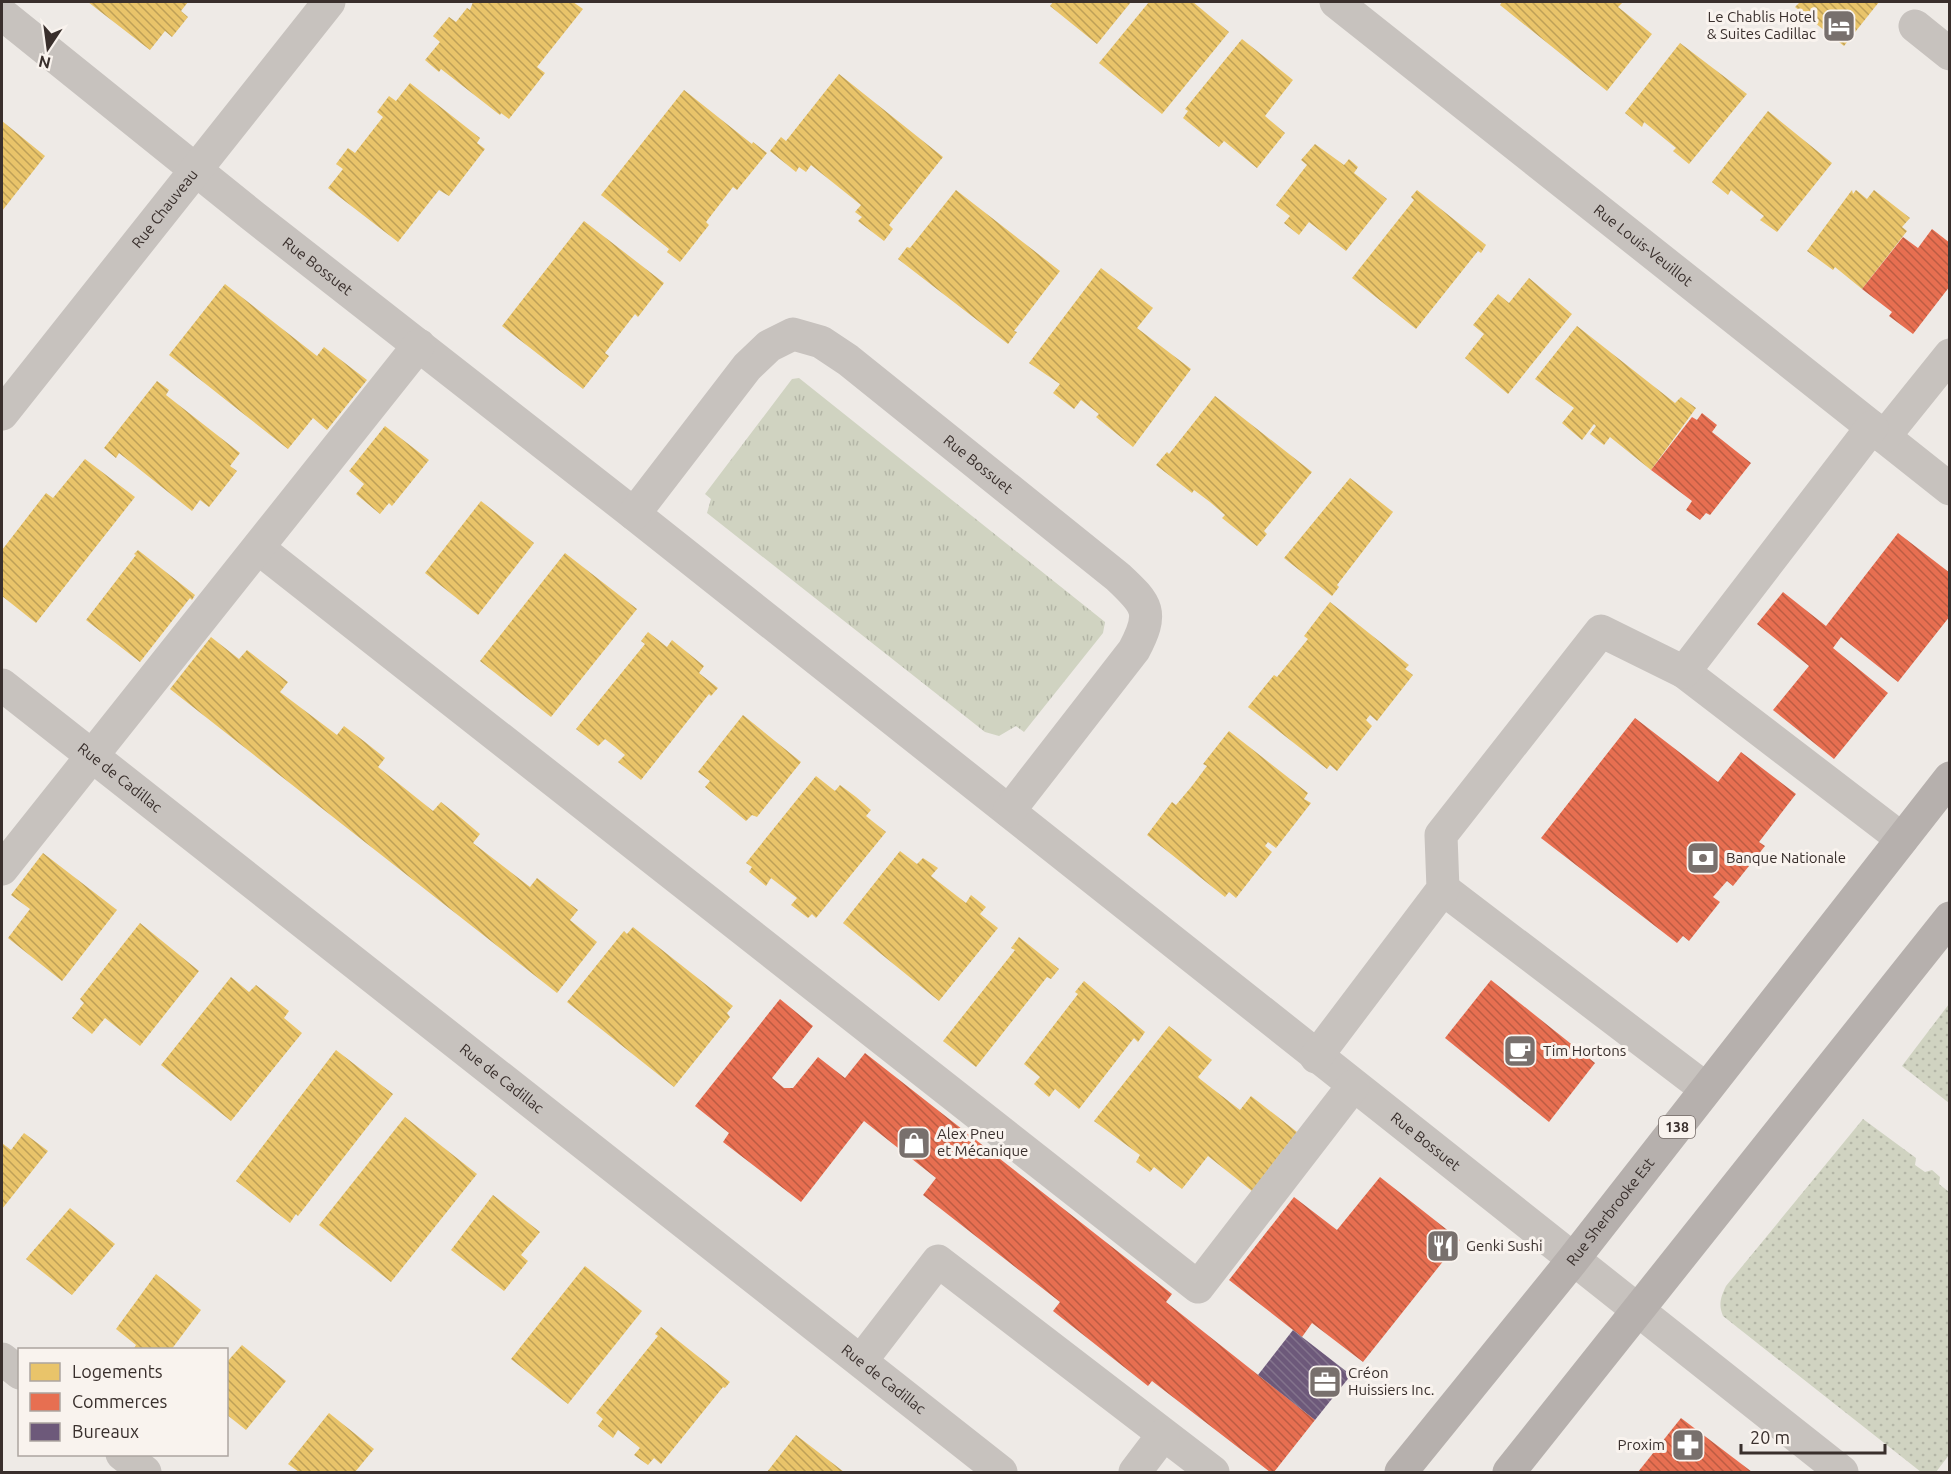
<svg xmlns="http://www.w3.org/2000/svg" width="1951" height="1474" viewBox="0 0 1951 1474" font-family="Ubuntu,sans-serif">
<defs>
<pattern id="grass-dots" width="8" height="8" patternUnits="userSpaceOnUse" patternTransform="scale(1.5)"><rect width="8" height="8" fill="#d0d3c1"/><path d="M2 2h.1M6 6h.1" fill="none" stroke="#b3b5a6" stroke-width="1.8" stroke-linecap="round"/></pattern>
<pattern id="park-tufts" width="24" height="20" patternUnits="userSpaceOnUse" patternTransform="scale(1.5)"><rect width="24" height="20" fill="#d0d3c1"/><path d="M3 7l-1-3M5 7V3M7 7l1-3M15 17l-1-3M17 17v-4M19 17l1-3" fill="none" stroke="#b3b5a6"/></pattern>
<pattern id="homes-back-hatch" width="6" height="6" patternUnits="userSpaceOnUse" patternTransform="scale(1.5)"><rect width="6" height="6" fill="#e9c46a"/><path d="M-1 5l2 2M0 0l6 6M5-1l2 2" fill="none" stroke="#bea057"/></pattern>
<pattern id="shops-back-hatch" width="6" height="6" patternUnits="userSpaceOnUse" patternTransform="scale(1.5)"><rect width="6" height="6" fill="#e76f51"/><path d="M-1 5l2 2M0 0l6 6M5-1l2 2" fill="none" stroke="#bc5c43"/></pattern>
<pattern id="offices-back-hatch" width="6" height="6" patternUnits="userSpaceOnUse" patternTransform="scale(1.5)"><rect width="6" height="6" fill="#6d597a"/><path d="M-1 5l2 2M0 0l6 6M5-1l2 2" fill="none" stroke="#83738c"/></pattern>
</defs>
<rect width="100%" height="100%" fill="#eeeae6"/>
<g fill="url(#grass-dots)">
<polygon points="1949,1004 1949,1103 1902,1066"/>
<path d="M1863 1119 1916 1158 1915 1165 1925 1172 1932 1170 1940 1177 1939 1184 1949 1192V1455L1936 1472H1921L1723 1316C1718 1304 1721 1297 1726 1286Z"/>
</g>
<polygon fill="url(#park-tufts)" points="799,378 1105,622 1103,633 1024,732 1016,726 999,736 985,732 707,513 711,499 705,494 792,379"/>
<g fill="url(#homes-back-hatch)">
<polygon points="88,2 188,2 181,11 188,17 172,37 165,31 150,50"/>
<polygon points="473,2 573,2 583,9 537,67 545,73 509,119 501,113 500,115 441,69 439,72 425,60 440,42 433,36 449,17 456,22 467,8 470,10"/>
<polygon points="1053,2 1131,2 1097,44 1050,6"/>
<polygon points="1149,2 1193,2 1229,32 1162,114 1099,63"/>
<polygon points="1502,2 1623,2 1618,7 1652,34 1607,91 1500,5"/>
<polygon points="1800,2 1879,2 1844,46 1795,7"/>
<polygon points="1242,39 1293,80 1265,116 1285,133 1257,168 1224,141 1219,147 1183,118 1188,111 1185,109"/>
<polygon points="1680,43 1747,94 1689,164 1673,151 1676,148 1644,122 1642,127 1625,113"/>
<polygon points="839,74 943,157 889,225 893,229 884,241 858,221 862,217 855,212 861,205 811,165 806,172 799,167 796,172 770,151 781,137 786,141"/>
<polygon points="410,83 480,138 477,143 485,149 449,196 439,190 398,242 328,188 343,169 336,164 348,148 355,153 383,117 377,112 389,96 396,101"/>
<polygon points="684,90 752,144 753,142 767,153 737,190 733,187 706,222 709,225 680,262 667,252 669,249 601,195"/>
<polygon points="1768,111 1832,163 1777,232 1760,220 1764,216 1747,203 1731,190 1728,195 1712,182"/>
<polygon points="2,121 45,156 2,211"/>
<polygon points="1315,144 1344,165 1349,159 1358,167 1354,173 1387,199 1346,251 1309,222 1299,235 1284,223 1290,216 1276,205 1307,165 1301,160"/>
<polygon points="956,190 1060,271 1014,331 1017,332 1008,344 898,259 907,247 910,248"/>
<polygon points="1417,190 1486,245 1481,253 1478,251 1416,329 1352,278 1414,200 1411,197"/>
<polygon points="1852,190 1853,194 1856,190 1867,199 1874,190 1910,218 1902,227 1907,231 1862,289 1835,267 1833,270 1807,251"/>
<polygon points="584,221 664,283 638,317 635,314 605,353 609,356 583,389 502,326"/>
<polygon points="1101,268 1153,308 1137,328 1191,369 1133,447 1096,417 1099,414 1081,400 1074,409 1053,393 1060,384 1029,363"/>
<polygon points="1529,278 1572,314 1508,394 1465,358 1484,334 1473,325 1498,294 1509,303"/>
<polygon points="225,284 317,356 324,347 367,380 327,430 313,418 288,449 169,355"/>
<polygon points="1577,326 1675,403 1681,397 1696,408 1651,470 1610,437 1604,445 1590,434 1596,426 1594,424 1582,440 1562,423 1574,408 1535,379"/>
<polygon points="157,381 169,390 166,395 240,453 230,466 237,471 209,507 200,500 192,511 119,453 116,458 104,448"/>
<polygon points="1215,396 1312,472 1264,531 1267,534 1257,546 1222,518 1225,515 1210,502 1194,490 1192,493 1156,465 1167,452 1169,454"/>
<polygon points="385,426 429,460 392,506 389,503 380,514 356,494 364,484 349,471"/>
<polygon points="85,459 135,497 36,623 2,596 2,550 46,493 53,498"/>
<polygon points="1350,478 1393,512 1337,585 1339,587 1332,596 1284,558"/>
<polygon points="481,501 534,543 478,615 425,573"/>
<polygon points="138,550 195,595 192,600 190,598 140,662 86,620 136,555 134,554"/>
<polygon points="565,553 637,609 551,717 480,661"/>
<polygon points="1330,602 1409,665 1405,669 1413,675 1377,721 1370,715 1366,720 1372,726 1337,771 1330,765 1327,769 1248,707 1274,675 1277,677 1308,639 1304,636"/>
<polygon points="648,632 667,647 672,640 704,666 699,673 718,688 711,696 709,694 641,780 618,762 625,755 614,746 605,739 598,746 576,729 645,644 641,641"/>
<polygon points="211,637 239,659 247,650 288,682 280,692 337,735 344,726 365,742 385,758 378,767 433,811 441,802 461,818 480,834 473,843 530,887 537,878 578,910 570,920 597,942 557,993 170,689"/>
<polygon points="743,715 801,762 757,817 752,815 746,821 705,787 710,781 698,772"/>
<polygon points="1229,731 1308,793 1304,799 1311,803 1276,848 1268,842 1265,846 1272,852 1236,898 1229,892 1225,897 1147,835 1172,802 1176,805 1192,786 1207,766 1203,764"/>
<polygon points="816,776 835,791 840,785 856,797 871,810 866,816 886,832 816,918 812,914 808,918 791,905 797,898 771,878 766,886 749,872 752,867 746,863"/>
<polygon points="900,851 917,864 923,858 938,868 931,876 966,903 971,895 986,907 980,914 998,928 939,1001 843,923"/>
<polygon points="43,853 117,910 62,981 8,938 30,909 11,895"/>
<polygon points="140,923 199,971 140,1046 105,1018 92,1034 72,1018 84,1003 80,999"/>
<polygon points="633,927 733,1006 727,1013 730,1017 674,1087 567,1002 624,931 627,934"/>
<polygon points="1019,937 1059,969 1051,979 1047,977 976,1067 943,1041 1015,950 1011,948"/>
<polygon points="231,977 249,992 256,985 289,1011 284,1018 302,1033 231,1121 161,1065"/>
<polygon points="1084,981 1145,1032 1138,1042 1134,1038 1079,1109 1055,1089 1049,1097 1034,1084 1040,1077 1024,1064 1078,994 1075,992"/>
<polygon points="1169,1026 1212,1060 1198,1077 1200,1079 1240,1110 1251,1096 1297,1132 1252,1191 1208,1156 1182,1189 1154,1167 1150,1172 1136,1162 1140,1155 1094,1121"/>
<polygon points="336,1050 393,1094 298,1216 296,1214 290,1223 236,1181"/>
<polygon points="405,1117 477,1174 391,1282 319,1225"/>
<polygon points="24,1133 48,1151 2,1209 2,1143 11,1150"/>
<polygon points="493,1195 540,1232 521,1255 528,1261 504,1291 451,1250"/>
<polygon points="70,1208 115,1244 72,1295 26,1259"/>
<polygon points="585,1266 642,1311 568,1404 511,1359"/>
<polygon points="156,1274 201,1310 171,1350 133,1350 136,1345 116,1329"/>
<polygon points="661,1327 730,1382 725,1388 723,1387 661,1464 654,1458 648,1465 634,1455 640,1448 628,1438 618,1430 613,1438 598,1426 603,1419 596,1413 658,1336 655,1334"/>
<polygon points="242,1345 286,1381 246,1430 226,1414 226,1363"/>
<polygon points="329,1413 374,1449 355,1472 299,1472 288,1464"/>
<polygon points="796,1435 844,1472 767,1472"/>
</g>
<g fill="url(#shops-back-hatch)">
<polygon points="1932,229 1950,243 1950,286 1913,334 1889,316 1892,312 1862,289 1903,237 1918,248"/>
<polygon points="1702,413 1717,425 1712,432 1751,463 1710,515 1706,513 1700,520 1686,510 1692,501 1651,470 1692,417 1697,420"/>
<polygon points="1898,533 1950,573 1950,616 1898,682 1841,637 1833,648 1888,693 1834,759 1773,710 1809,666 1757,624 1783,592 1826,626"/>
<polygon points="1635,718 1718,782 1741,752 1796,794 1759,842 1765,846 1733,886 1727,881 1713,897 1720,902 1689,941 1683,936 1677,943 1541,838"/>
<polygon points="1491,980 1595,1063 1549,1122 1445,1038"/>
<polygon points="780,999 813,1026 772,1078 784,1088 793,1088 818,1057 845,1078 865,1053 1172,1294 1166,1302 1315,1420 1274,1472 1270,1472 1152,1381 1148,1386 1053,1311 1060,1302 923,1195 936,1178 864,1121 801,1202 723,1142 729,1133 695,1106"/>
<polygon points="1380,1177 1460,1240 1363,1362 1312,1323 1302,1337 1229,1280 1294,1197 1337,1230"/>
<polygon points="1681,1418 1752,1472 1638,1472"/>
</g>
<polygon fill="url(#offices-back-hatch)" points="1293,1330 1351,1375 1315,1420 1258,1375"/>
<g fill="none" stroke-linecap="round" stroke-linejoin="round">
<g stroke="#c7c2be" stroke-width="33">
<path id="s1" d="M1336 2 1950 489"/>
<path id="s2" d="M2 14 253 216 634 514 1842 1472"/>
<polyline points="1915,26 1950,54"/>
<path id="s3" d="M2 414 329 2"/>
<polyline points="1884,437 1950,355"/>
<path id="s4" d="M634 514 747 367 769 346 793 334 821 342 848 360 1118 577C1148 605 1154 612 1134 650L1009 811"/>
<polyline points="258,548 1198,1287 1353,1086"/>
<polyline points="1684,672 1902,839"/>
<path id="s5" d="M2 685 1001 1472"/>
<polyline points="2,869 419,345"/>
<polyline points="1443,889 1706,1089"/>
<polyline points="1316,1057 1443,889 1441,835 1601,631 1684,672 1872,427"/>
<polyline points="2,1359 20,1373"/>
<polyline points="861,1361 938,1261 1213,1472"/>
<polyline points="122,1454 145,1472"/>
<polyline points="1135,1472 1163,1435"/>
</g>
<g stroke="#b6b0ad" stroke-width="33">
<path id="s6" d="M1401 1472 1572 1261 1950 778"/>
<polyline points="1509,1472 1950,918"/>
</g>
</g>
<defs>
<g id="hotel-square" transform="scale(1.725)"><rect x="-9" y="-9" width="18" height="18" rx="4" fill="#78706d" stroke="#f9f3ee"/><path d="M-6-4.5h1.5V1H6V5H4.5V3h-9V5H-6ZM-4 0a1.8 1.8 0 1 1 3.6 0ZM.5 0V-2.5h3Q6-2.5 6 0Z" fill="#fff"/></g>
<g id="bank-square" transform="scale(1.725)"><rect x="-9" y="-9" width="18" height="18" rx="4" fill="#78706d" stroke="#f9f3ee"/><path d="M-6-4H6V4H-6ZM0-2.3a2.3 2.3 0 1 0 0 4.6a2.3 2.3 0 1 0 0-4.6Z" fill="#fff"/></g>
<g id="cafe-square" transform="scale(1.725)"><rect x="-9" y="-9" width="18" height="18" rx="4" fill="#78706d" stroke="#f9f3ee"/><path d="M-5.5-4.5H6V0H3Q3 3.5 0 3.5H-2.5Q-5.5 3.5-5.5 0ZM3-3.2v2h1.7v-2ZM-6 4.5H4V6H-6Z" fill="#fff"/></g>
<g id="shop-square" transform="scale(1.725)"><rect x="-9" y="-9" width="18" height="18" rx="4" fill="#78706d" stroke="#f9f3ee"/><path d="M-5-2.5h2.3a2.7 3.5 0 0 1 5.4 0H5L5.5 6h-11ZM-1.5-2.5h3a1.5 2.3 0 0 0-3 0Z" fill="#fff"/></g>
<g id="restaurant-square" transform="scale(1.725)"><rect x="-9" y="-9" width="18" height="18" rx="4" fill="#78706d" stroke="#f9f3ee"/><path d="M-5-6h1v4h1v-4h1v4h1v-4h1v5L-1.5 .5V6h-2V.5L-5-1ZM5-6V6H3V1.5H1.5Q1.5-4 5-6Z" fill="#fff"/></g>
<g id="office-square" transform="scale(1.725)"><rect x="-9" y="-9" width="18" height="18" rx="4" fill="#78706d" stroke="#f9f3ee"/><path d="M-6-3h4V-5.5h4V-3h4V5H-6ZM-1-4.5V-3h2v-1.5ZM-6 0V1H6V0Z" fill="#fff"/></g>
<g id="pharmacy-square" transform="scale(1.725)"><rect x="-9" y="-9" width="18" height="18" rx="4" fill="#78706d" stroke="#f9f3ee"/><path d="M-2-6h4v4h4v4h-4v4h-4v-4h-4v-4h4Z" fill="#fff"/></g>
</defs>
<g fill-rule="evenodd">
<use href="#hotel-square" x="1839" y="26"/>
<use href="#bank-square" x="1703" y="858"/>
<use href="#cafe-square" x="1520" y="1051"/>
<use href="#shop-square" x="914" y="1143"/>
<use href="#restaurant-square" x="1443" y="1246"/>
<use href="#office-square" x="1325" y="1382"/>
<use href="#pharmacy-square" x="1688" y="1445"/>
</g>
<g text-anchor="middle" stroke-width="6" stroke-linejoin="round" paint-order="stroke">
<rect fill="#f9f3ee" stroke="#736a66" stroke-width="1.5" x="1659" y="1116" width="36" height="22" rx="4.5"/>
<g font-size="14" font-weight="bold" fill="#392f2c">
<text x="1677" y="1132">138</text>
</g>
<g font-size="15" fill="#392f2c" stroke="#f9f3ee" text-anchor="start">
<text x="1816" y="22" text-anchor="end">Le Chablis Hotel<tspan x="1816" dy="17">&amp; Suites Cadillac</tspan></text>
<text x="1726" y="863">Banque Nationale</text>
<text x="1543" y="1056">Tim Hortons</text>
<text x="937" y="1139">Alex Pneu<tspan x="937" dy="17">et Mécanique</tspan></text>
<text x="1466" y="1251">Genki Sushi</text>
<text x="1348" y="1378">Créon<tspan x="1348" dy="17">Huissiers Inc.</tspan></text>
<text x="1665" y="1450" text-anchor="end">Proxim</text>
</g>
<g font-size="15" fill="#392f2c" stroke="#f9f3ee">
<text dy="5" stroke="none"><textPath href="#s3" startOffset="262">Rue Chauveau</textPath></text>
<text dy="5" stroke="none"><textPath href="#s1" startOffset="392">Rue Louis-Veuillot</textPath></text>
<text dy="5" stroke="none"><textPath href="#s2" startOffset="404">Rue Bossuet</textPath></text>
<text dy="5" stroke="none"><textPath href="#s4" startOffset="471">Rue Bossuet</textPath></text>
<text dy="5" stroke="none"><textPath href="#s5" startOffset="150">Rue de Cadillac</textPath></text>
<text dy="5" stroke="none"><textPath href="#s5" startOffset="636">Rue de Cadillac</textPath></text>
<text dy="5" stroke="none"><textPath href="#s2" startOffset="1816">Rue Bossuet</textPath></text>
<text dy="5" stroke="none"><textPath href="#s6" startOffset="334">Rue Sherbrooke Est</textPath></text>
<text dy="5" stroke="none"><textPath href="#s5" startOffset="1122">Rue de Cadillac</textPath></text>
</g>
</g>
<rect width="1951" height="1474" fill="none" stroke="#392f2c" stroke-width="6"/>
<rect x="18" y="1348" width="210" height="108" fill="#f9f3ee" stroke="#aca5a0" stroke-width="1.5"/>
<rect x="30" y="1363" width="30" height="18" fill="#e9c46a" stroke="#aca5a0" stroke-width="1.5"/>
<text x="72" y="1378" font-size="18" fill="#392f2c">Logements</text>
<rect x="30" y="1393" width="30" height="18" fill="#e76f51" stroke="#aca5a0" stroke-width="1.5"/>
<text x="72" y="1408" font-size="18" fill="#392f2c">Commerces</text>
<rect x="30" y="1423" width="30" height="18" fill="#6d597a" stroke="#aca5a0" stroke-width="1.5"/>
<text x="72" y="1438" font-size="18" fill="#392f2c">Bureaux</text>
<g transform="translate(48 48) rotate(193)" stroke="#f9f3ee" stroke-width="4.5" paint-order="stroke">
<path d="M0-4.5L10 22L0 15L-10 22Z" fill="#392f2c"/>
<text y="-9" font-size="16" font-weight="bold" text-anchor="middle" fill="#392f2c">N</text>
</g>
<path d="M1741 1444v9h144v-9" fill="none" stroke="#392f2c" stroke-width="3"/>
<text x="1750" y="1444" font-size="18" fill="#392f2c" stroke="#f9f3ee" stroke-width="4.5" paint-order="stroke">20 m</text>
</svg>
